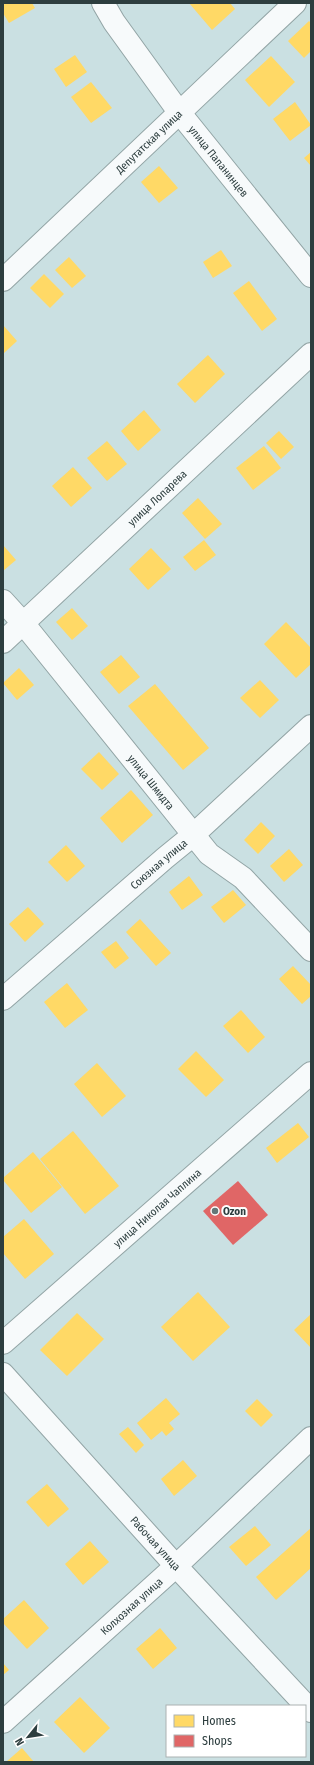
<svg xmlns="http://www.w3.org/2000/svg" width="314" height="1765" viewBox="0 0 314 1765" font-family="'Fira Sans Condensed',sans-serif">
<rect width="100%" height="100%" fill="#cae0e2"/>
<g fill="#ffd966">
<polygon points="3,3 32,3 35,8 9,23 3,13"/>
<polygon points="189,3 230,3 235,9 212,30"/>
<polygon points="309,21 311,23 311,51 304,58 288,41"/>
<polygon points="75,55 87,72 66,87 54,69"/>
<polygon points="271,56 295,82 269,107 245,80"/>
<polygon points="91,82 112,108 91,123 71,97"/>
<polygon points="295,102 311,125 290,141 273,119"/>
<polygon points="311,152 311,166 304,158"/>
<polygon points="159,166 178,188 159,203 141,182"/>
<polygon points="221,250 232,266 213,278 203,262"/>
<polygon points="69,257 86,276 72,288 55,270"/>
<polygon points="44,274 64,294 50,308 30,288"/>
<polygon points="249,281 277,319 262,331 233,293"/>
<polygon points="3,325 17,341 3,354"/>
<polygon points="208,355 225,374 195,403 177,384"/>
<polygon points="144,410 161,430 138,451 121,431"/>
<polygon points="279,431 294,447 281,459 266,443"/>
<polygon points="107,441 127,464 107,481 87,458"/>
<polygon points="264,446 281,468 253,490 236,468"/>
<polygon points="73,467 92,488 71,507 52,486"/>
<polygon points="198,498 222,524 205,539 182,513"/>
<polygon points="204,540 216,555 195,571 183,557"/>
<polygon points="3,545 16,560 3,571"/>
<polygon points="151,548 171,569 148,590 129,569"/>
<polygon points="72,608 88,626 72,640 56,622"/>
<polygon points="286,622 311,648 311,664 296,678 264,644"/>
<polygon points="121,655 140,677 119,694 100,672"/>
<polygon points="19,668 34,685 17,700 3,683"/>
<polygon points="260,680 279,700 260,718 240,698"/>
<polygon points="155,684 209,748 183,770 128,706"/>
<polygon points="99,752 119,774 102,790 81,769"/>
<polygon points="131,790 153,815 122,843 100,818"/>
<polygon points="261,822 275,836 258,854 244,840"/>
<polygon points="66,845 85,866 67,882 48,862"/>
<polygon points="289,849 303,865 284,882 270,866"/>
<polygon points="189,876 203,895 182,910 169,892"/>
<polygon points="233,890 246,905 224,923 211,907"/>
<polygon points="28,907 44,924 25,942 9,924"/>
<polygon points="140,919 171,953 156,966 126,932"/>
<polygon points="116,941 129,958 115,969 101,952"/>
<polygon points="293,966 311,985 311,996 302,1004 279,979"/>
<polygon points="67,983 88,1010 65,1028 44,1002"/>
<polygon points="241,1010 265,1037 248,1053 223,1026"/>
<polygon points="196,1051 224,1080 206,1097 178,1069"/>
<polygon points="97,1063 126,1096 102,1117 74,1084"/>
<polygon points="298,1123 309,1137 277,1163 266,1148"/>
<polygon points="73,1131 119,1186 85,1214 40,1159"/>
<polygon points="33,1152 62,1187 31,1213 3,1180 3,1178"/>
<polygon points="24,1219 54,1254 25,1279 3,1253 3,1237"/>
<polygon points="198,1292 230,1327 193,1361 161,1327"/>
<polygon points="77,1313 104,1339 67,1376 40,1350"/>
<polygon points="311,1314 311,1348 294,1330"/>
<polygon points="166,1398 180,1414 169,1423 174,1429 166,1436 162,1431 151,1440 137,1423"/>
<polygon points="257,1399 273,1415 261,1427 245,1411"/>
<polygon points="128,1427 144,1445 136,1453 119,1434"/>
<polygon points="183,1460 197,1476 174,1496 161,1479"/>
<polygon points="47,1484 69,1509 48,1527 26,1502"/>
<polygon points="255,1526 271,1545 246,1566 229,1547"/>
<polygon points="311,1528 311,1568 276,1600 256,1577"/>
<polygon points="90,1541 109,1562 83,1585 65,1564"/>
<polygon points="24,1600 49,1628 27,1649 3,1623 3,1619"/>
<polygon points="160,1628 177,1648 153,1669 136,1649"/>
<polygon points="3,1663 9,1670 3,1675"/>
<polygon points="80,1697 110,1728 84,1753 54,1722"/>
<polygon points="22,1748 34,1762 6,1762"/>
</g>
<polygon fill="#e06666" points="238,1181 268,1215 233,1245 203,1211"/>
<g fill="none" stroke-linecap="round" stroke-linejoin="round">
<g stroke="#92a4a5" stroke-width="24">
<g id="minor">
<path id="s1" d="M103 3 114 22 179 112 311 276"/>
<path id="s2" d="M3 280 295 3"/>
<path id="s3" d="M3 601 23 623 209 854 243 878 311 950"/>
<path id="s4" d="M3 642 311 354"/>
<path id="s5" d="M3 999 165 858 192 836 311 726"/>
<path id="s6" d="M3 1343 311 1073"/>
<path id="s7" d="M3 1374 176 1566 311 1711"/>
<path id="s8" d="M3 1722 176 1566 311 1438"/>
</g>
</g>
<use href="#minor" stroke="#f7fafb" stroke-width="22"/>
</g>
<circle fill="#647778" stroke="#fff" stroke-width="1.5" cx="215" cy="1211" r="4"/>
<g text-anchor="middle" stroke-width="4" stroke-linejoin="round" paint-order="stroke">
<g font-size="11" fill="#2d3e3f" stroke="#fff">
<text dy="4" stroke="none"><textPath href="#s2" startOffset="201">Депутатская улица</textPath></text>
<text dy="4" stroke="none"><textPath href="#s1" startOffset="196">улица Папанинцев</textPath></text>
<text dy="4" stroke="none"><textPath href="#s4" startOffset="211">улица Лопарева</textPath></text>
<text dy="4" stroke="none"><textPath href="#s3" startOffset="234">улица Шмидта</textPath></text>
<text dy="4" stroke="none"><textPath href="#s5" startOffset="206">Союзная улица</textPath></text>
<text dy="4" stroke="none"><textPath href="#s6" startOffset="205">улица Николая Чаплина</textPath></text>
<text dy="4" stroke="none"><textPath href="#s7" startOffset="228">Рабочая улица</textPath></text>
<text dy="4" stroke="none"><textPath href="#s8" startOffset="173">Колхозная улица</textPath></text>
</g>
<g font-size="11" font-weight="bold" fill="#2d3e3f" stroke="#fff" text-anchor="start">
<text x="223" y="1215">Ozon</text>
</g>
</g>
<rect width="314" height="1765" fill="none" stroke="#2d3e3f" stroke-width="8"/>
<rect x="166" y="1705" width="140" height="52" fill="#ffffff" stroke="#abb2b2"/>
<rect x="174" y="1715" width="20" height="12" fill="#ffd966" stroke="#abb2b2"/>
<text x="202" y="1725" font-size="12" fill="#2d3e3f">Homes</text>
<rect x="174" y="1735" width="20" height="12" fill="#e06666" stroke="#abb2b2"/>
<text x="202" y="1745" font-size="12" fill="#2d3e3f">Shops</text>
<g transform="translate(28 1737) rotate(240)" stroke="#ffffff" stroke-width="3" paint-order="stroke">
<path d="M0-3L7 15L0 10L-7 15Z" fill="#2d3e3f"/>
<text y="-6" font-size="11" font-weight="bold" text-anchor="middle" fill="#2d3e3f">N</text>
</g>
</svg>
